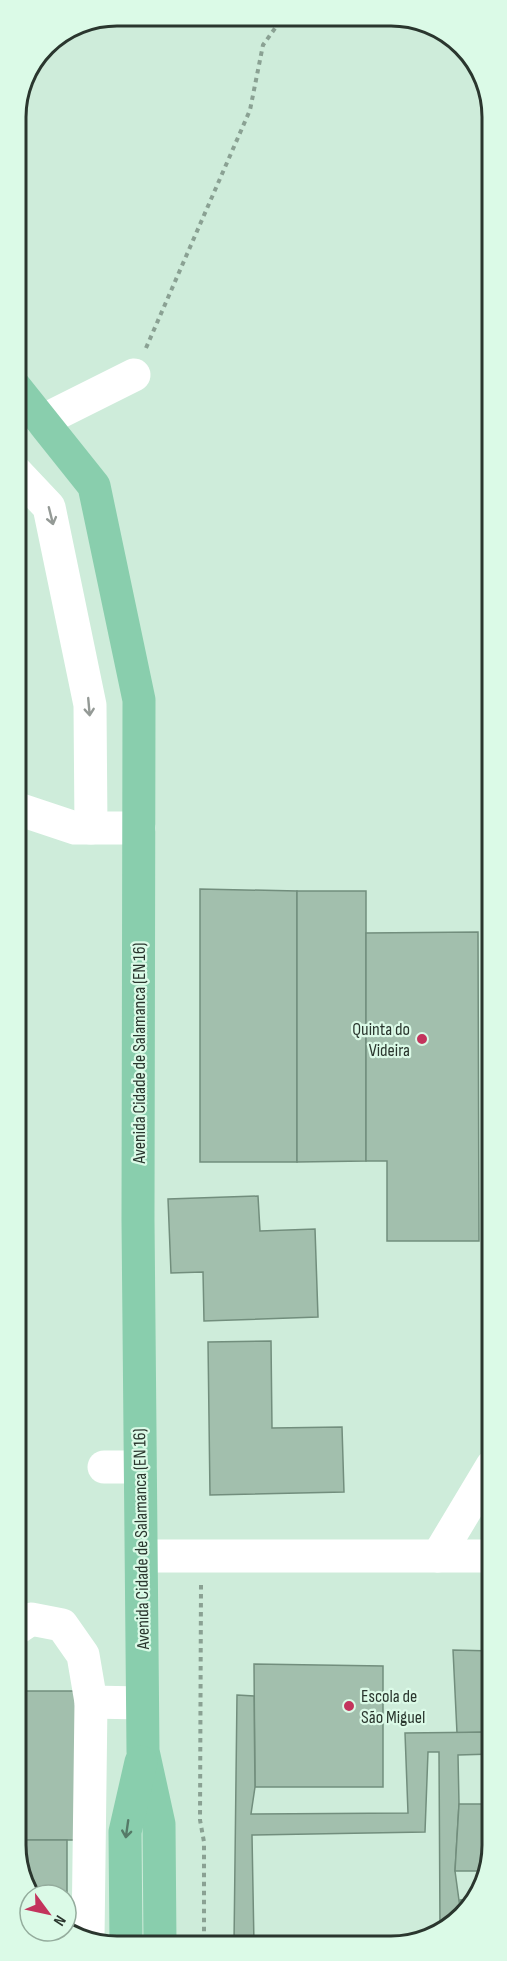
<svg xmlns="http://www.w3.org/2000/svg" width="507" height="1961" viewBox="0 0 507 1961" font-family="'Sofia Sans Condensed',sans-serif">
<rect width="100%" height="100%" fill="#ceecda"/>
<g fill="#a2bfad" stroke="#728e7d" stroke-width="1.5">
<polygon points="200,889 297,891 297,1162 200,1162"/>
<polygon points="297,891 366,891 366,1161 297,1162"/>
<polygon points="478,932 479,1241 387,1241 387,1161 366,1161 366,933"/>
<polygon points="258,1196 260,1231 315,1229 318,1317 204,1321 203,1272 171,1273 168,1199"/>
<polygon points="271,1341 272,1428 342,1427 344,1492 210,1495 208,1342"/>
<polygon points="16,1362 19,1363 19,1412 16,1412"/>
<polygon points="453,1650 492,1651 492,1732 457,1733"/>
<polygon points="254,1664 383,1666 383,1787 255,1787"/>
<polygon points="16,1691 78,1691 79,1840 16,1840"/>
<polygon points="237,1695 254,1696 255,1787 251,1814 408,1813 405,1733 492,1732 492,1754 458,1755 459,1804 455,1871 461,1915 440,1926 439,1752 428,1752 425,1832 252,1835 254,1945 234,1944"/>
<polygon points="459,1804 492,1804 492,1851 483,1871 455,1871"/>
<polygon points="16,1840 67,1840 67,1928 66,1895 34,1895 16,1858"/>
<polygon points="472,1899 467,1912 461,1915 460,1900"/>
</g>
<g fill="none" stroke-linecap="round" stroke-linejoin="round">
<g stroke="#8aa193" stroke-width="4" stroke-dasharray="4.5 4.5" stroke-linecap="butt">
<polyline points="146,348 250,110 263,45 281,20"/>
<polyline points="201,1585 200,1820 204,1842 204,1944"/>
</g>
<g stroke="#fff" stroke-width="33">
<polyline points="42,421 134,375"/>
<polyline points="15,471 49,507 90,705 91,828 139,828"/>
<polyline points="15,808 75,828 91,828"/>
<polyline points="104,1467 140,1467"/>
<polyline points="143,1556 492,1556"/>
<polyline points="438,1556 492,1466"/>
<polyline points="16,1629 31,1619 62,1625 83,1655 91,1702 88,1939"/>
<polyline points="91,1702 142,1703"/>
</g>
<g stroke="#89cead" stroke-width="33">
<polyline points="15,387 94,486 139,700 138,1220 143,1751 159,1824 160,1944"/>
<polyline points="126,1944 125,1832 141,1762"/>
</g>
</g>
<defs><path id="oneway-shaft" d="M-6 0H5M1.5-3L5.5 0L1.5 3" fill="none" stroke-width="1.6" stroke-linecap="round" stroke-linejoin="round" transform="scale(1.5)"/></defs>
<g stroke="#949a96">
<use href="#oneway-shaft" transform="translate(51 516) rotate(76)"/>
<use href="#oneway-shaft" transform="translate(89 707) rotate(85)"/>
</g>
<use stroke="#557a67" href="#oneway-shaft" transform="translate(127 1829) rotate(98)"/>
<g fill="#c3345d" stroke="#dbfae7" stroke-width="2">
<circle cx="422" cy="1039" r="6"/>
<circle cx="349" cy="1706" r="6"/>
</g>
<g text-anchor="middle" stroke-width="4.5" stroke-linejoin="round" paint-order="stroke">
<g font-size="18" fill="#2a362e" stroke="#dbfae7" text-anchor="end">
<text x="410" y="1035">Quinta do<tspan x="410" dy="21">Videira</tspan></text>
<text x="361" y="1702" text-anchor="start">Escola de<tspan x="361" dy="21">São Miguel</tspan></text>
</g>
<g font-size="18" fill="#2a362e" stroke="#dbfae7">
<text transform="translate(139 1053) rotate(-90)" y="6">Avenida Cidade de Salamanca (EN 16)</text>
<text transform="translate(141 1539) rotate(-91)" y="6">Avenida Cidade de Salamanca (EN 16)</text>
</g>
</g>
<path d="M0 0H507V1961H0ZM117 26H391A91 91 0 0 1 482 117V1845A91 91 0 0 1 391 1936H117A91 91 0 0 1 26 1845V117A91 91 0 0 1 117 26Z" fill="#dbfae7" fill-rule="evenodd"/>
<path fill="none" stroke="#2a362e" stroke-width="3" d="M117 26H391A91 91 0 0 1 482 117V1845A91 91 0 0 1 391 1936H117A91 91 0 0 1 26 1845V117A91 91 0 0 1 117 26Z"/>
<g transform="translate(48 1913) rotate(123)"><circle r="28" fill="#dbfae7" stroke="#94ac9d" stroke-width="1.5"/>
<path d="M0-4.5L10 22L0 15L-10 22Z" fill="#c3345d"/>
<text y="-9" font-size="16" font-weight="bold" text-anchor="middle" fill="#2a362e">N</text>
</g>
</svg>
